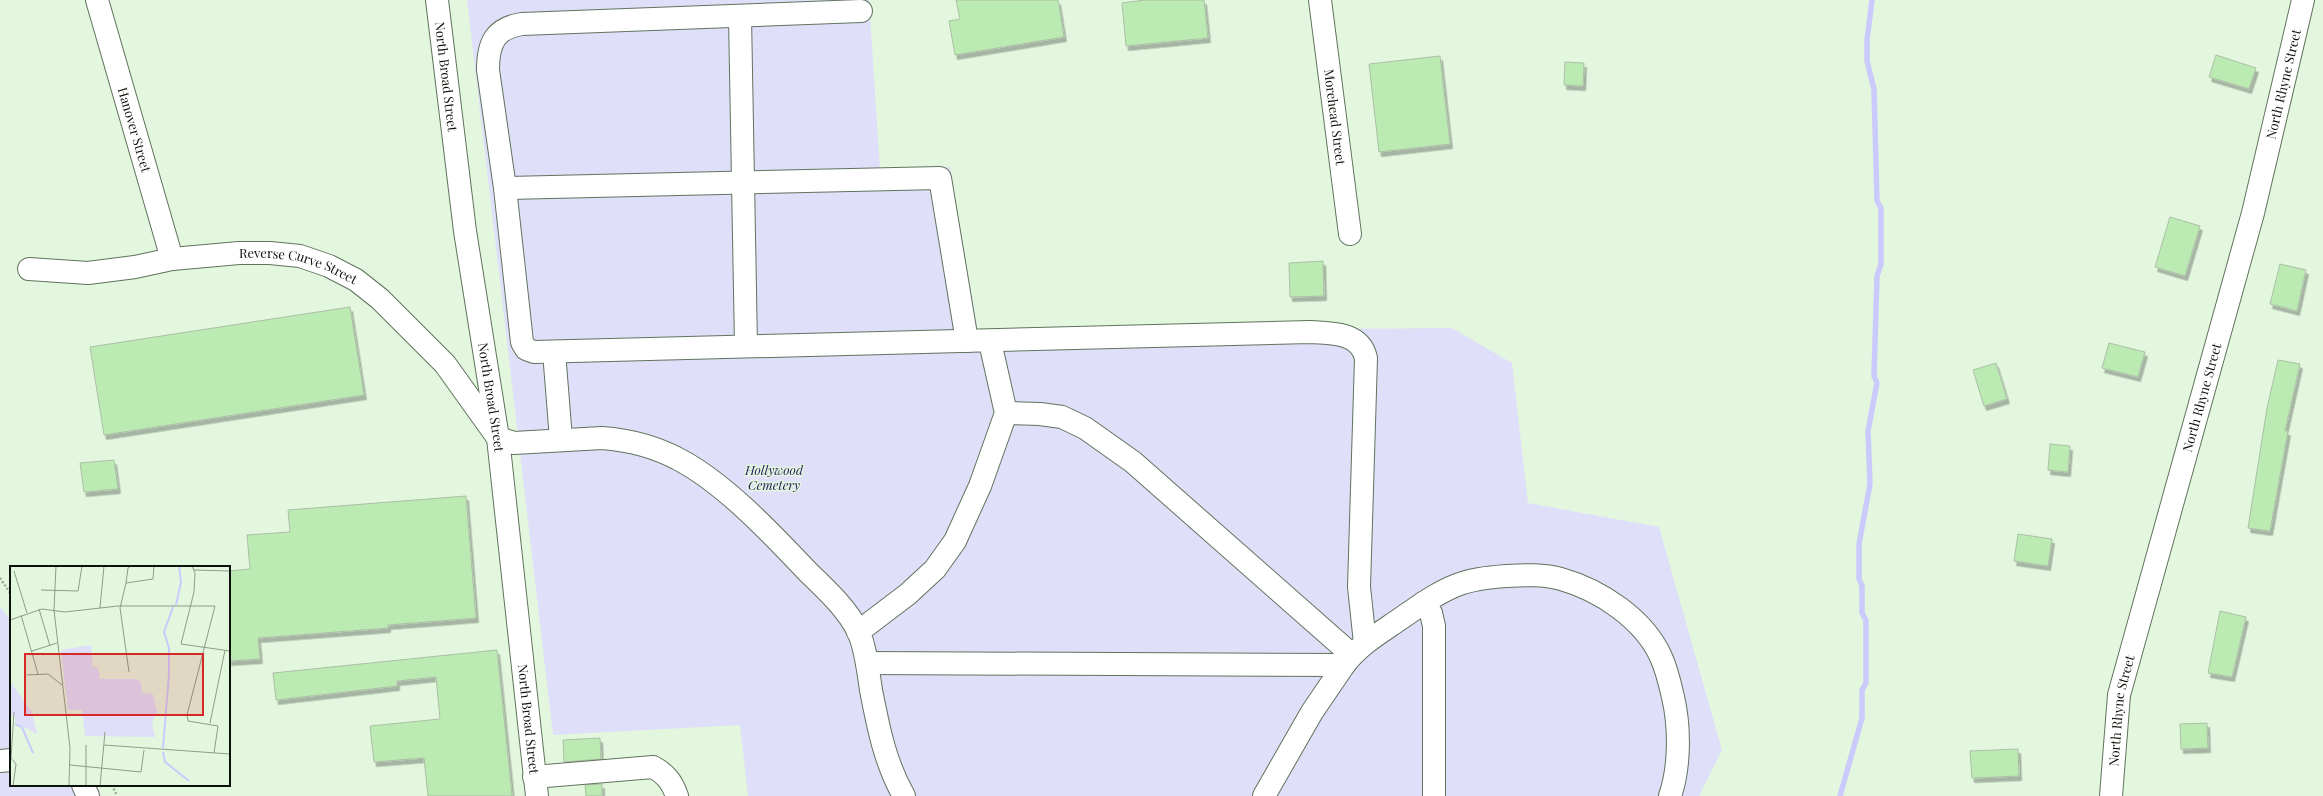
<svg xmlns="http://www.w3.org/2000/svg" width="2323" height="796" viewBox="0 0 2323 796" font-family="'Playfair Display',serif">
<defs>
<filter id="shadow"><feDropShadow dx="2.5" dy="4.5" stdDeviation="0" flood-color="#0004"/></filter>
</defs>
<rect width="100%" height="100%" fill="#e3f7de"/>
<g fill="#dfdff9">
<polygon points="467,0 869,0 880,169 950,167 978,332 1452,328 1512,363 1528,503 1659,527 1722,750 1699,796 748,796 740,725 553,735"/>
<polygon points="0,606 11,621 11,785 97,785 101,796 0,796"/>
</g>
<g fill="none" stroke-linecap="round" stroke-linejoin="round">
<polyline stroke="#cacafd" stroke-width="5.5" points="1840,796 1862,718 1862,690 1866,683 1866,620 1862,613 1862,586 1859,579 1859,544 1870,484 1868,431 1877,383 1874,376 1877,276 1881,264 1881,208 1877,201 1874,89 1867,61 1867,40 1872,0"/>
</g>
<g fill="#bceab3" stroke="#abbfa6" filter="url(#shadow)">
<polygon points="956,0 1058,0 1064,37 955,55 949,21 960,19"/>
<polygon points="1145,0 1204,0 1208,38 1126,46 1122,3"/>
<polygon points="2216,55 2256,68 2249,89 2209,77"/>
<polygon points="1440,56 1450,144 1379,152 1369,64"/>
<polygon points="1565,62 1584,63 1583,86 1564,85"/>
<polygon points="2170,217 2200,226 2185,276 2155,267"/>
<polygon points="1323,261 1324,296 1290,297 1289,263"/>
<polygon points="2280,264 2306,270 2297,311 2270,304"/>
<polygon points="350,307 364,395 104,435 90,347"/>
<polygon points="2109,343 2145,352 2138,377 2102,368"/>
<polygon points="2278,360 2300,364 2285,431 2288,431 2270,531 2248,528 2267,408"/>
<polygon points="1996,363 2007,399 1984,406 1973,370"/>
<polygon points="2050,444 2070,446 2068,472 2048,470"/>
<polygon points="114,460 118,489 84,492 80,463"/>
<polygon points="466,496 476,618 388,625 388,628 258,638 260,659 229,661 229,571 250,569 247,535 290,532 288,510"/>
<polygon points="2018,534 2052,539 2048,566 2014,561"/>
<polygon points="2220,611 2246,617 2232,677 2208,673"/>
<polygon points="497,650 512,796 428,796 424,758 374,762 370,726 440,719 436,677 397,681 397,686 276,700 273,673"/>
<polygon points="2207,723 2208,748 2181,749 2180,724"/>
<polygon points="600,738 601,759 564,762 563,740"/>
<polygon points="2018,749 2019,776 1972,778 1970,751"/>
<polygon points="602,784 602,796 586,796 585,785"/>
</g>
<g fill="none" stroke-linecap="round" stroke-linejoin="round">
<g stroke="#60735d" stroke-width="24">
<g id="minor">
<path id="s1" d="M97 0 172 259"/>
<path id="s2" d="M437 0 465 231 498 438 537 796"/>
<path id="s3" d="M1320 0 1350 234"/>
<path d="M861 11 522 24C495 28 488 43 488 70L505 188 522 342 526 349 534 352 1310 332C1331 333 1360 332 1366 358L1359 587 1365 643"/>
<polyline points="740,16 746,346"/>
<polyline points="505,188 940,178 967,341"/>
<path id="s4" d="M29 269 88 273 135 267 172 259 239 253H270L300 256 329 266 356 280 380 299 445 364 498 438 514 443 602 438C629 440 656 447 680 460 725 484 772 534 807 571 825 589 846 607 858 631 866 648 868 671 871 690 878 726 885 763 904 796"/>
<polyline points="554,352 561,439"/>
<polyline points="1006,413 1040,414 1062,417 1085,428 1133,462 1352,655"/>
<polyline points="1423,603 1431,613 1434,626 1434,796"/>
<polyline points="858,632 908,594 935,569 955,541 980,486 1006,413 990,342"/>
<path d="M867 663 1344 665C1359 645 1380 633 1400 619 1418 607 1436 593 1457 585 1472 579 1491 577 1507 576 1525 575 1543 574 1561 579 1600 590 1644 619 1661 657 1667 670 1670 684 1673 697 1680 727 1680 767 1670 796"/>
<polyline points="0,761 11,760"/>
<path d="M534 777 653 767C666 774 672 782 677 796"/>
<polyline points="83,785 88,796"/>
<polyline points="1264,796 1312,712 1344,665"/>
<path id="s5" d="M2111 796 2119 695 2253 213 2303 0"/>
</g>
</g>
<g stroke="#9aaa96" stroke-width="2.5" stroke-dasharray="2 2" stroke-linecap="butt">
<polyline points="0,578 11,594"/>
<polyline points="112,785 117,796"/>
</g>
<use href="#minor" stroke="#fff" stroke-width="22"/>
</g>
<g text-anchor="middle" stroke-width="3" stroke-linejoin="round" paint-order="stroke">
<g font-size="13" fill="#0c130a" stroke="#e3f7de">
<text dy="5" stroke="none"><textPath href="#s2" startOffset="77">North Broad Street</textPath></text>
<text dy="5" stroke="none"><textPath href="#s5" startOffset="734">North Rhyne Street</textPath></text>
<text dy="5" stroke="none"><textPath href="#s3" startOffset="118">Morehead Street</textPath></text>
<text dy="5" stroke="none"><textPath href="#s1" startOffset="135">Hanover Street</textPath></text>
<text dy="5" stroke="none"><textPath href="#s4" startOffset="273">Reverse Curve Street</textPath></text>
<text dy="5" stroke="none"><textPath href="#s2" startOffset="401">North Broad Street</textPath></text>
<text dy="5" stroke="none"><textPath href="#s5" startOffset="410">North Rhyne Street</textPath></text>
<text dy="5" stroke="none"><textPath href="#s5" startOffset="86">North Rhyne Street</textPath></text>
<text dy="5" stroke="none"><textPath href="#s2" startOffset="725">North Broad Street</textPath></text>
</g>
<g font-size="13" font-style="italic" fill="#291c62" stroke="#e3f7de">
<text x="774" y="475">Hollywood<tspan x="774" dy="15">Cemetery</tspan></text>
</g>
</g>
<g transform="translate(10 566)">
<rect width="220" height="220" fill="#e3f7de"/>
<path d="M81 79 83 101H88L90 113H127L131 116 132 127 143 128 147 146 142 156 145 171 75 170 72 144H58L51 84ZM0 115 22 146 27 168 5 156V151L0 149Z" fill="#dfdff9"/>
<path fill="none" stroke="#cacafd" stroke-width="2" d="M166 39 171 16 169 0M5 158 12 161 23 187M153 182 159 108V82L154 66 163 41M153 186 155 196 179 215"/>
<path fill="none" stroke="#8d9c89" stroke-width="1" d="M46 0 44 44 60 182 59 220M121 0 118 2 116 17 143 13 144 0M182 0 185 7 184 26 171 78 220 85M184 4 220 5M4 5 17 47M116 17 110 42 119 106M31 24 68 25 72 0M90 42 94 0M29 43 40 80M11 49 28 108M0 54 32 43 55 46 108 40H205L177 149 178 155 208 160 204 187M22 85 47 77M17 109 38 108 52 119M200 157 215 84M76 179V220M94 179 220 188M60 199 131 206 134 184M3 220 6 198 1 192 4 146M90 220 95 166"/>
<path fill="#d62828" fill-opacity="0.15" stroke="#d62828" stroke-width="2" d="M15 88H193V149H15Z"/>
<rect width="220" height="220" fill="none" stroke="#0c130a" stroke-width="2"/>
</g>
</svg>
